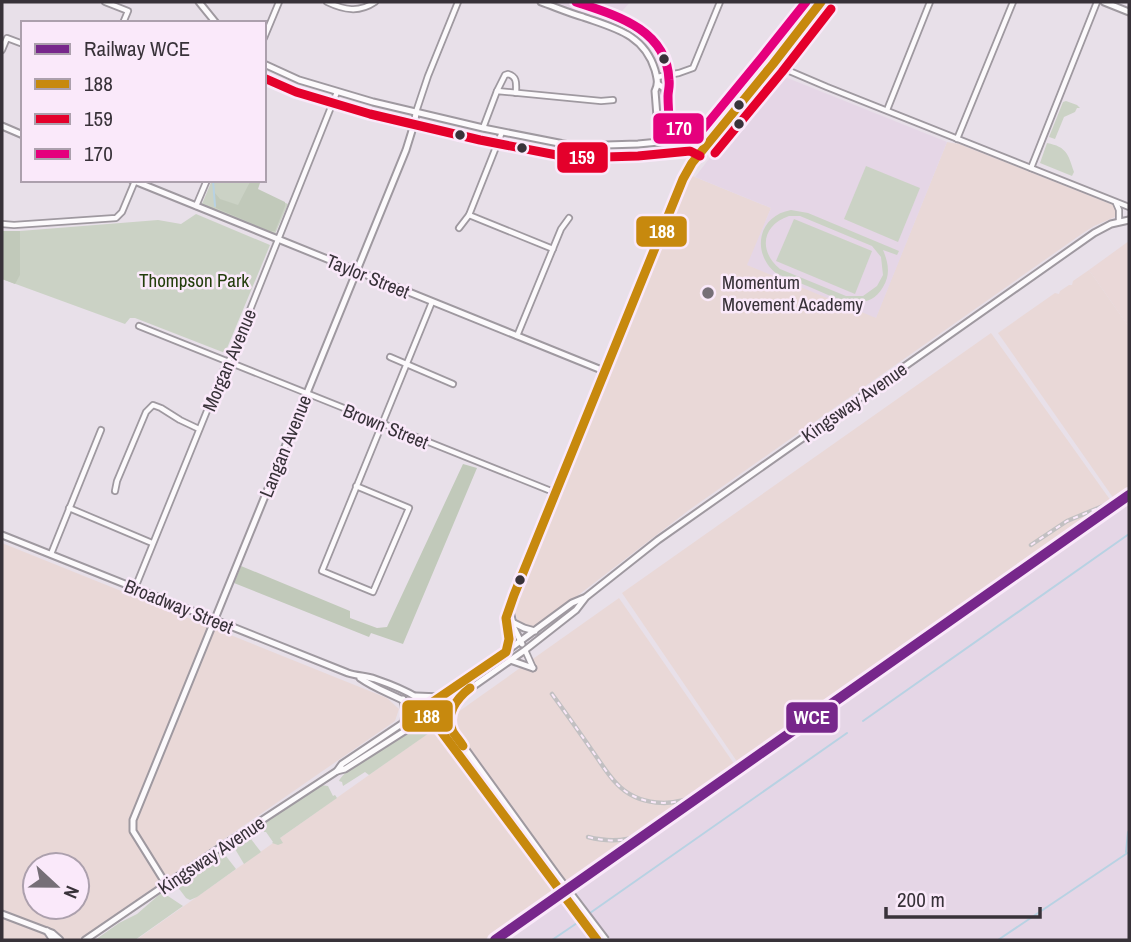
<svg xmlns="http://www.w3.org/2000/svg" width="1131" height="942" viewBox="0 0 1131 942" font-family="'Archivo Narrow',sans-serif">
<rect width="100%" height="100%" fill="#e8e0e9"/>
<polygon fill="#ead8d8" points="1129,241 1129,327 1089,270"/>
<g fill="#e9d8d7" fill-rule="evenodd">
<polygon points="947,142 959,144 1113,205 1115,207 1117,213 1115,217 1094,226 1083,233 689,510 542,623 532,627 526,626 518,621 515,613 519,594 530,571 530,567 690,175 771,208 748,265 876,317"/>
<polygon points="1089,270 1129,327 1129,488 1114,499 998,333 1055,293 1059,294 1060,291 1069,285 1072,285 1073,281"/>
<polygon points="991,333 1111,501 738,763 622,593"/>
<path d="M2 543 387 698 399 709 395 721 78 940H2ZM35 865H77V907H35Z"/>
<polygon points="619,598 735,765 484,940 136,940"/>
</g>
<g fill="#e5d6e6">
<polygon points="541,2 630,2 609,26"/>
<polygon points="775,73 947,142 876,318 747,265 771,208 695,177"/>
<polygon points="1129,493 1129,940 489,940 863,681"/>
</g>
<g fill="#cbd2c5" fill-rule="evenodd">
<polygon points="1066,101 1077,105 1080,108 1077,108 1075,112 1064,117 1055,139 1049,137 1063,102"/>
<path d="M1047 143C1067 147 1068 154 1074 172L1072 176 1040 163Z"/>
<polygon points="866,166 920,188 898,242 844,219"/>
<polygon points="212,180 257,180 253,190 288,204 275,234 202,204"/>
<path d="M791 210 808 213 899 251 897 255 883 250C888 262 891 274 883 287 868 313 840 300 819 291 805 285 791 279 777 274 751 254 757 216 791 210ZM789 216H800L872 246 881 257 883 275 877 286 863 296H846L780 269C758 251 762 225 789 216Z"/>
<polygon points="196,214 270,245 225,353 135,318 130,318 125,324 2,279 2,231 20,231 158,220 181,224"/>
<polygon points="794,219 872,251 855,294 776,261"/>
<path d="M424 728 432 731 369 775 365 772 343 786 342 782 339 781C344 767 408 731 424 728Z"/>
<polygon points="321,785 328,786 333,796 335,795 337,798 280,838 283,843 278,845 272,843 273,842 266,832 264,832 264,825 267,819"/>
<polygon points="243,835 248,835 253,838 251,839 261,852 244,864 232,844 233,842"/>
<polygon points="222,851 236,869 197,897 190,900 186,898 177,886 179,881"/>
<polygon points="160,894 165,894 183,906 135,940 95,940 119,923 137,914"/>
</g>
<g fill="#c1c9ba">
<polygon points="251,180 261,180 258,189 285,202 285,206 275,231 269,231 216,208 214,192 220,199 238,205"/>
<polygon points="2,231 20,231 20,275 15,284 2,279"/>
<polygon points="463,464 477,468 403,644 371,633 369,637 234,583 241,566 350,611 350,618 377,628 387,627"/>
</g>
<g fill="none" stroke-linecap="round" stroke-linejoin="round">
<g stroke="#b8d2e3" stroke-width="2">
<polyline points="213,180 215,206"/>
<polyline points="863,721 1129,534"/>
<polyline points="1126,852 1128,832"/>
<polyline points="590,913 847,733"/>
<polyline points="552,940 580,921"/>
<polyline points="998,940 1129,852"/>
</g>
<g stroke="#9f99a0" stroke-width="8">
<g id="minor">
<polyline points="105,2 128,11 123,23"/>
<path d="M327 2C344 10 359 13 375 2"/>
<polyline points="264,38 279,2"/>
<polyline points="2,50 7,38 23,44"/>
<polyline points="773,64 827,87 1129,207"/>
<polyline points="657,77 679,73 693,68 720,2"/>
<path d="M497 91 505 75 508 74C518 77 516 84 516 93"/>
<polyline points="887,110 930,2"/>
<polyline points="416,112 428,76 458,2"/>
<polyline points="483,128 497,91 601,101 613,100"/>
<polyline points="957,139 1013,2"/>
<polyline points="1031,168 1097,2"/>
<polyline points="1116,203 1119,210 1119,222"/>
<polyline points="196,206 207,180"/>
<polyline points="469,215 553,249"/>
<polyline points="2,224 14,225 116,218 122,212 135,181"/>
<polyline points="459,228 469,215 502,132"/>
<polyline points="139,326 556,493"/>
<polyline points="517,336 561,229 569,218"/>
<polyline points="390,357 453,384"/>
<polyline points="356,486 409,508 373,592 322,571 432,302"/>
<polyline points="115,491 117,481 146,412 153,405 161,408 180,420 199,429"/>
<polyline points="69,508 152,543"/>
<polyline points="51,554 101,430"/>
<polyline points="135,588 224,369 232,355 337,92"/>
<polyline points="525,650 533,668"/>
</g>
</g>
<g stroke="#9f99a0" stroke-width="9">
<g id="tertiary">
<path d="M541 2C555 7 569 13 583 17 614 28 644 34 655 70 657 78 659 83 655 91L659 142"/>
<polyline points="1104,2 1129,12"/>
<polyline points="658,84 664,88 674,132 678,140"/>
<polyline points="2,126 23,135"/>
<polyline points="132,180 604,371"/>
<polyline points="166,884 133,831 133,820 406,150 415,121 416,112"/>
<polyline points="2,914 52,933 60,940"/>
</g>
</g>
<g stroke="#9f99a0" stroke-width="9">
<g id="secondary">
<polyline points="199,2 216,23"/>
<polyline points="264,64 299,80 373,102 483,128 574,146 638,144 690,139 697,140 706,145"/>
<path d="M2 535 348 673C357 676 366 676 375 679 410 691 427 700 451 729L556 874"/>
<polyline points="510,611 514,628 522,644"/>
<polyline points="512,622 524,628 535,631"/>
<polyline points="506,652 509,639 506,618 514,595 683,179 692,163 773,64 821,2"/>
<polyline points="510,660 533,668"/>
<path d="M360 678C381 693 407 698 427 716L550 878"/>
<polyline points="416,696 441,697"/>
<polyline points="403,699 405,712 404,722"/>
<polyline points="410,726 426,726 438,728"/>
<polyline points="451,727 451,712 458,697"/>
<polyline points="337,771 342,764 470,678 572,603 584,598"/>
<polyline points="47,931 53,940"/>
<polyline points="85,940 221,847 337,771 345,769 458,697 525,650 576,610 586,597 658,540 1094,233 1111,224 1129,220"/>
</g>
</g>
<use href="#minor" stroke="#fcfafc" stroke-width="4.5"/>
<use href="#tertiary" stroke="#fcfafc" stroke-width="5"/>
<use href="#secondary" stroke="#fcfafc" stroke-width="5"/>
<g stroke="#c2c0c2" stroke-width="4.5">
<g id="rail">
<polyline points="1031,545 1067,521 1120,499"/>
<path d="M552 694C565 712 578 730 591 749 599 760 607 774 617 784 638 806 673 808 699 794"/>
<path d="M588 837C608 842 625 842 643 834"/>
<polyline points="501,940 1129,500"/>
</g>
</g>
<use href="#rail" stroke="#fae9fa" stroke-width="2" stroke-dasharray="5" stroke-linecap="butt"/>
<g stroke="#9f99a0" stroke-width="9" stroke-linecap="butt">
<g id="secondary-bridge">
<polyline points="556,874 606,940"/>
<polyline points="550,878 597,940"/>
</g>
</g>
<use href="#secondary-bridge" stroke="#fcfafc" stroke-width="5"/>
<g stroke="#fae9fa" stroke-width="14">
<g id="bus-1">
<path d="M463 746C460 741 456 737 453 732 444 715 457 698 470 688"/>
<polyline points="597,940 435,723 421,710 506,652 509,639 506,618 514,595 683,179 692,163 773,64 821,2"/>
</g>
</g>
<g stroke="#fae9fa" stroke-width="14">
<g id="bus-2">
<polyline points="264,78 296,92 370,114 480,140 572,158 638,156 690,151 700,156"/>
<polyline points="715,153 782,72 831,9"/>
</g>
</g>
<g stroke="#fae9fa" stroke-width="14">
<path id="bus-3" d="M576 2C615 15 667 29 669 80 670 86 668 91 668 96 668 107 669 118 670 129L695 127 703 129 763 56 806 2"/>
</g>
<use href="#bus-1" stroke="#c7890e" stroke-width="9"/>
<use href="#bus-2" stroke="#e4002b" stroke-width="9"/>
<use href="#bus-3" stroke="#e5007d" stroke-width="9"/>
<g stroke="#fae9fa" stroke-width="16">
<polyline id="rail-1" points="495,940 1129,495"/>
</g>
<use href="#rail-1" stroke="#77278b" stroke-width="10"/>
</g>
<g fill="#383239" stroke="#fae9fa" stroke-width="2.5">
<circle cx="664" cy="59" r="6"/>
<circle cx="739" cy="105" r="6"/>
<circle cx="739" cy="124" r="6"/>
<circle cx="460" cy="135" r="6"/>
<circle cx="522" cy="148" r="6"/>
<circle cx="520" cy="580" r="6"/>
</g>
<circle fill="#766f77" stroke="#fae9fa" stroke-width="2.5" cx="708" cy="293" r="7"/>
<g text-anchor="middle" stroke-width="5" stroke-linejoin="round" paint-order="stroke">
<g font-size="19" fill="#383239" stroke="#fae9fa">
<text transform="translate(368 276) rotate(22)" y="7">Taylor Street</text>
<text transform="translate(229 360) rotate(-67)" y="7">Morgan Avenue</text>
<text transform="translate(854 402) rotate(-35)" y="7">Kingsway Avenue</text>
<text transform="translate(386 426) rotate(22)" y="7">Brown Street</text>
<text transform="translate(285 446) rotate(-68)" y="7">Langan Avenue</text>
<text transform="translate(179 606) rotate(22)" y="7">Broadway Street</text>
<text transform="translate(211 855) rotate(-34)" y="7">Kingsway Avenue</text>
</g>
<g font-size="19" fill="#243e0c" stroke="#fae9fa">
<text x="194" y="287">Thompson Park</text>
</g>
<g font-size="19" fill="#383239" stroke="#fae9fa" text-anchor="start">
<text x="722" y="289">Momentum<tspan x="722" dy="22">Movement Academy</tspan></text>
</g>
</g>
<g stroke="#fae9fa" stroke-width="2.5">
<rect x="652" y="112" width="53" height="33" rx="7" fill="#e5007d"/>
<rect x="556" y="141" width="53" height="33" rx="7" fill="#e4002b"/>
<rect x="635" y="215" width="53" height="33" rx="7" fill="#c7890e"/>
<rect x="401" y="699" width="53" height="34" rx="7" fill="#c7890e"/>
<rect x="785" y="701" width="54" height="33" rx="7" fill="#77278b"/>
</g>
<g font-size="19" text-anchor="middle" font-weight="bold" fill="#fff">
<text x="679" y="135">170</text>
<text x="582" y="164">159</text>
<text x="662" y="238">188</text>
<text x="427" y="723">188</text>
<text x="812" y="724">WCE</text>
</g>
<rect width="1131" height="942" fill="none" stroke="#383239" stroke-width="7"/>
<rect x="21" y="21" width="245" height="161" fill="#fae9fa" stroke="#aca0ad" stroke-width="2"/>
<rect x="35" y="44" width="35" height="10" fill="#77278b" stroke="#aca0ad" stroke-width="2"/>
<text x="84" y="56" font-size="21" fill="#383239">Railway WCE</text>
<rect x="35" y="79" width="35" height="10" fill="#c7890e" stroke="#aca0ad" stroke-width="2"/>
<text x="84" y="91" font-size="21" fill="#383239">188</text>
<rect x="35" y="114" width="35" height="10" fill="#e4002b" stroke="#aca0ad" stroke-width="2"/>
<text x="84" y="126" font-size="21" fill="#383239">159</text>
<rect x="35" y="149" width="35" height="10" fill="#e5007d" stroke="#aca0ad" stroke-width="2"/>
<text x="84" y="161" font-size="21" fill="#383239">170</text>
<g transform="translate(56 886) rotate(112)"><circle r="33" fill="#fae9fa" stroke="#aca0ad" stroke-width="2"/>
<path d="M0-5L12 26L0 18L-12 26Z" fill="#766f77"/>
<text y="-10" font-size="19" font-weight="bold" text-anchor="middle" fill="#383239">N</text>
</g>
<path d="M886 907v10h154v-10" fill="none" stroke="#383239" stroke-width="3.5"/>
<text x="897" y="907" font-size="21" fill="#383239" stroke="#fae9fa" stroke-width="5" paint-order="stroke">200 m</text>
</svg>
